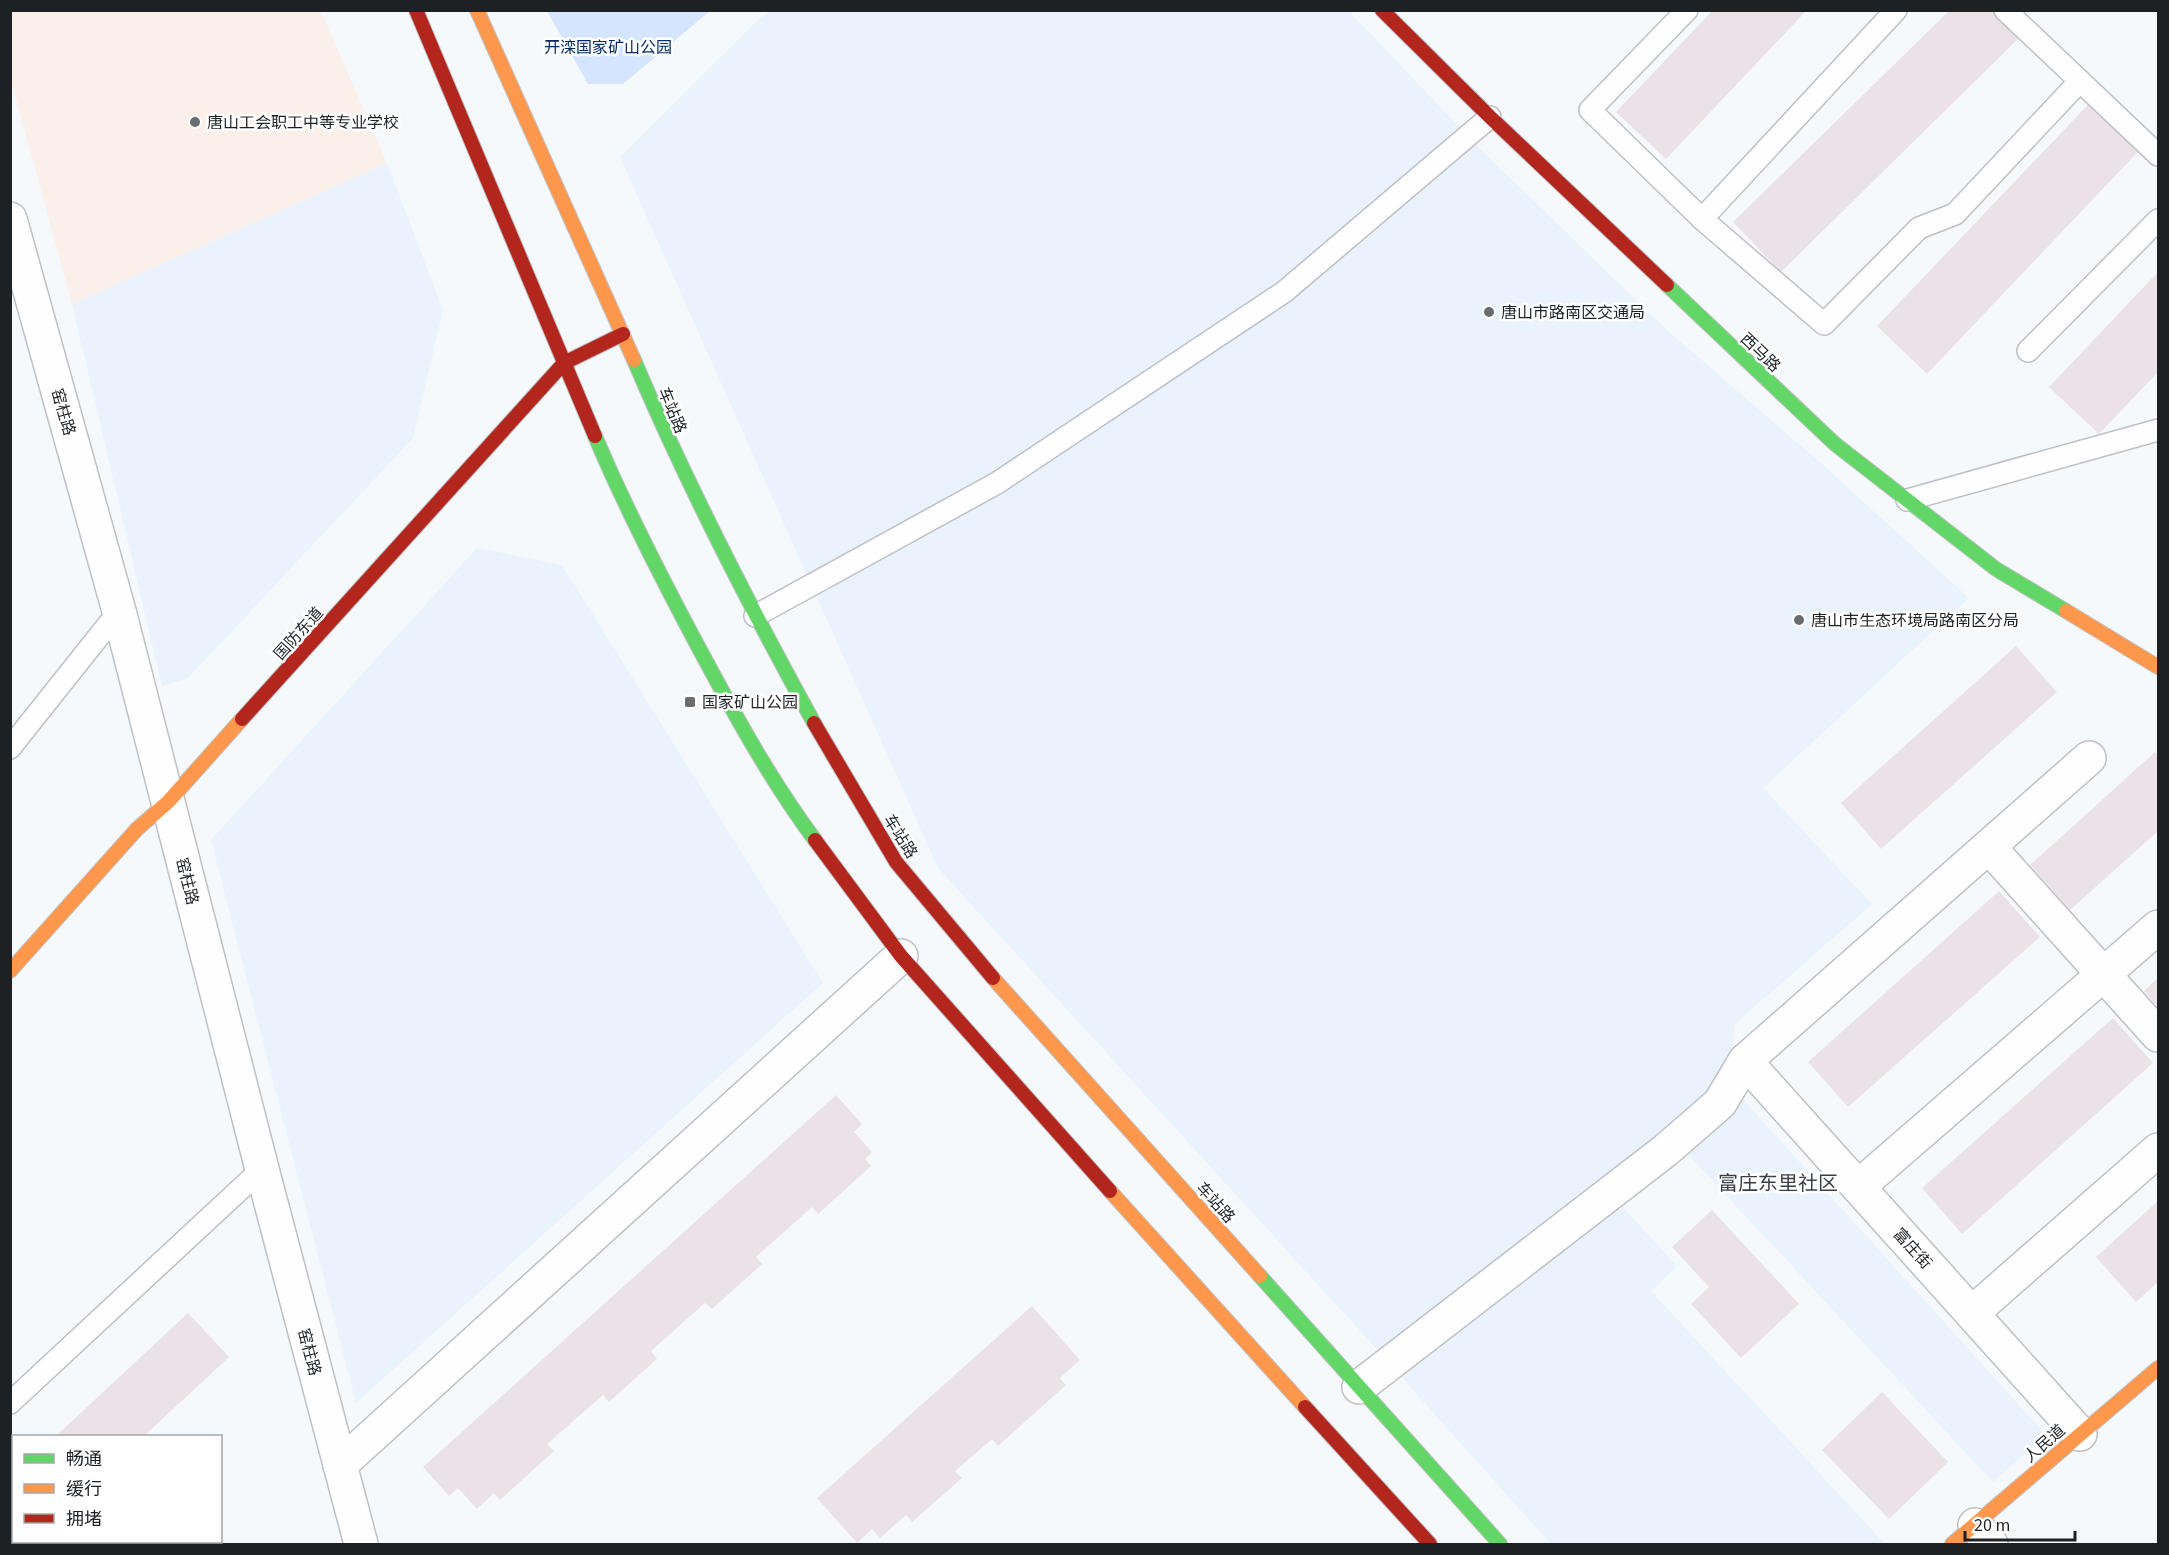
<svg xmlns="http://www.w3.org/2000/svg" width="2169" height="1555" viewBox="0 0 2169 1555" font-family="'Source Sans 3','Noto Sans SC',sans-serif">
<rect width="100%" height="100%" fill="#f6f9fc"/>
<g fill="#eaf2fd">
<polygon points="771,11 1349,11 1478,147 1668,331 1822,464 1969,598 1763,788 1872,904 1735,1024 1728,1082 1383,1356 938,868 620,157 759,19"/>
<polygon points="387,163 443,310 413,438 188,678 162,686 72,304"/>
<polygon points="477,548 562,565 823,983 356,1403 211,840"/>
<polygon points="1741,1097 2046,1435 1993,1482 1683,1149"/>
<polygon points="1617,1201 1677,1266 1651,1291 1885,1544 1551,1544 1394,1369"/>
</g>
<polygon fill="#faf0e9" points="10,11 321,11 387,163 72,304 11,81"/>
<polygon fill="#d4e5fd" points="547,11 710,11 623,84 588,84"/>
<g fill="#ebe2e8">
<polygon points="1713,10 1807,10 1666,159 1616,112"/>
<polygon points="1950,10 2000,10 2023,34 1781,272 1733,222"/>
<polygon points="2103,89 2153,136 1927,374 1877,326"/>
<polygon points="2158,272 2158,372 2099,434 2049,387"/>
<polygon points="2016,646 2057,692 1881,849 1841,803"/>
<polygon points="2155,752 2158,755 2158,831 2070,910 2030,865"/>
<polygon points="1999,891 2040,937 1848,1107 1808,1062"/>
<polygon points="2158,978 2158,1007 2144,991"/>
<polygon points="2113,1018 2153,1063 1962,1234 1922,1188"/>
<polygon points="836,1095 862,1124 854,1132 872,1152 865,1159 871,1166 818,1214 812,1207 756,1257 762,1264 712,1309 705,1303 651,1351 657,1359 609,1402 603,1395 547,1444 554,1451 500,1500 494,1493 477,1509 458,1488 449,1496 423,1467"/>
<polygon points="2158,1201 2158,1282 2136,1302 2096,1257"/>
<polygon points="1712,1210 1799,1304 1741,1358 1691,1304 1709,1287 1672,1247"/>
<polygon points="1032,1306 1080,1360 1060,1378 1066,1385 998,1446 992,1439 955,1471 962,1478 912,1522 906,1515 880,1538 872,1529 857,1543 817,1498"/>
<polygon points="188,1313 229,1357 144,1436 56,1436"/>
<polygon points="1882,1392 1948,1462 1889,1519 1822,1450"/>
</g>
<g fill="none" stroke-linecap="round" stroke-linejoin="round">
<g stroke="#bec0c3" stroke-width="24">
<g id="lane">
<polyline points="1687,10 1590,110 1702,219 1824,324 1919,228 1955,214 2080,81"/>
<polyline points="2005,10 2158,155"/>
<polyline points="1702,219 1896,10"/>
<polyline points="2028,351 2158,220"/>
<polyline points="1907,500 2158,430"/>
<polyline points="755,616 997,483 1284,292 1490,117"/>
<polyline points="10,748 119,611"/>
<polyline points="10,1403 262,1169"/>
</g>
</g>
<g stroke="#bec0c3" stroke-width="36">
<g id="street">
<polyline points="10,219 119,611 262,1169 361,1544"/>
<polyline points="1989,847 2158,1035"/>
<polyline points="1745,1061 2080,1434"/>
<polyline points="1858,1187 2158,927"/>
<polyline points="1972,1313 2158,1150"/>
<polyline points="1359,1387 1666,1150 1720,1103 1745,1061 2089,758"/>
<polyline points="340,1465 901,956"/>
<polyline points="1975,1525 1991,1544"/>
</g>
</g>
<g stroke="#bec0c3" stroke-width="16">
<g id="fast">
<polyline points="1667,285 1835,444 1996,569 2066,611"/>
<path d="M634 360C687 485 749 605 814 723"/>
<path d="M595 436C624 505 658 571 693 637 730 706 768 777 815 840"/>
<polyline points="1260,1276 1500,1544"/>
</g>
</g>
<g stroke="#bec0c3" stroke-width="16">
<g id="slow">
<polyline points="477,10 634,360"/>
<polyline points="2066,611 2158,667"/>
<polyline points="10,971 137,829 168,802 242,719"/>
<polyline points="993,978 1260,1276"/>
<polyline points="1110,1191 1305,1407"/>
<polyline points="1952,1544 2158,1368"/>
</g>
</g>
<g stroke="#bec0c3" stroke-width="16">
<g id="jam">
<polyline points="416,10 595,436"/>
<polyline points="1382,10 1490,117 1667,285"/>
<polyline points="242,719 564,363 623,334"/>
<polyline points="814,723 896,862 993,978"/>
<polyline points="815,840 901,956 1110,1191"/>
<polyline points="1305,1407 1430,1544"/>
</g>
</g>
<use href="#lane" stroke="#fefeff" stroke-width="21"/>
<use href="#street" stroke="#fefeff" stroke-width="33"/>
<use href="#fast" stroke="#63d668" stroke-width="14"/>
<use href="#slow" stroke="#ff974d" stroke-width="14"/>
<use href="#jam" stroke="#b3261e" stroke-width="14"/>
</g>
<g fill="#6a6d70" stroke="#fff" stroke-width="2">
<circle cx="195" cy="122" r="6"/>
<circle cx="1489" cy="312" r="6"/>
<circle cx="1799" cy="620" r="6"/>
<rect x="684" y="696" width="12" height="12" rx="3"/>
</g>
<g text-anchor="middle" stroke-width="5" stroke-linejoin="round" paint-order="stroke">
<g font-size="16" fill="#022a63" stroke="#fff">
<text x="608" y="53">开滦国家矿山公园</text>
</g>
<g font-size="16" fill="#1e2124" stroke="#fff" text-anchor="start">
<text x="207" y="128">唐山工会职工中等专业学校</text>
<text x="1501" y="318">唐山市路南区交通局</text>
<text x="1811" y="626">唐山市生态环境局路南区分局</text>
<text x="702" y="708">国家矿山公园</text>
</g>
<g font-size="16" fill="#1e2124" stroke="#fff">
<text transform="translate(1761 352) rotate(44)" y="6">西马路</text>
<text transform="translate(673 410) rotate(67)" y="6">车站路</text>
<text transform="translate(64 412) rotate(74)" y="6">窑柱路</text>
<text transform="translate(298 633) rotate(-48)" y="6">国防东道</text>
<text transform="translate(901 836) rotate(58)" y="6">车站路</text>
<text transform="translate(188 881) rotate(76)" y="6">窑柱路</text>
<text transform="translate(1216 1202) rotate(48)" y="6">车站路</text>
<text transform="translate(1913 1248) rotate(48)" y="6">富庄街</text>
<text transform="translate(310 1352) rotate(75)" y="6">窑柱路</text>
<text transform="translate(2044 1443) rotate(-41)" y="6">人民道</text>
</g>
<g font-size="20" fill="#3a3f47" stroke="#fff">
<text x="1778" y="1190">富庄东里社区</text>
</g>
</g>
<rect width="2169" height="1555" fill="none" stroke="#1e2124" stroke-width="24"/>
<rect x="12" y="1435" width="210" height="108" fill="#ffffff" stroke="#a5a6a7" stroke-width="1.5"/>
<rect x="24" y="1454" width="30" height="9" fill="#63d668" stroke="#a5a6a7" stroke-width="1.5"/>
<text x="66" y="1465" font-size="18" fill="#1e2124">畅通</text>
<rect x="24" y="1484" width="30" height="9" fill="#ff974d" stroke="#a5a6a7" stroke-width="1.5"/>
<text x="66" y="1495" font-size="18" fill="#1e2124">缓行</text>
<rect x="24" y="1514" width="30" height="9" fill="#b3261e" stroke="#a5a6a7" stroke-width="1.5"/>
<text x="66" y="1525" font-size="18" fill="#1e2124">拥堵</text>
<path d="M1965 1531v9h110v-9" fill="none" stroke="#1e2124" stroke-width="3"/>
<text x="1974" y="1531" font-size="18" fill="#1e2124" stroke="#ffffff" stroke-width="4.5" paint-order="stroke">20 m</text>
</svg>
